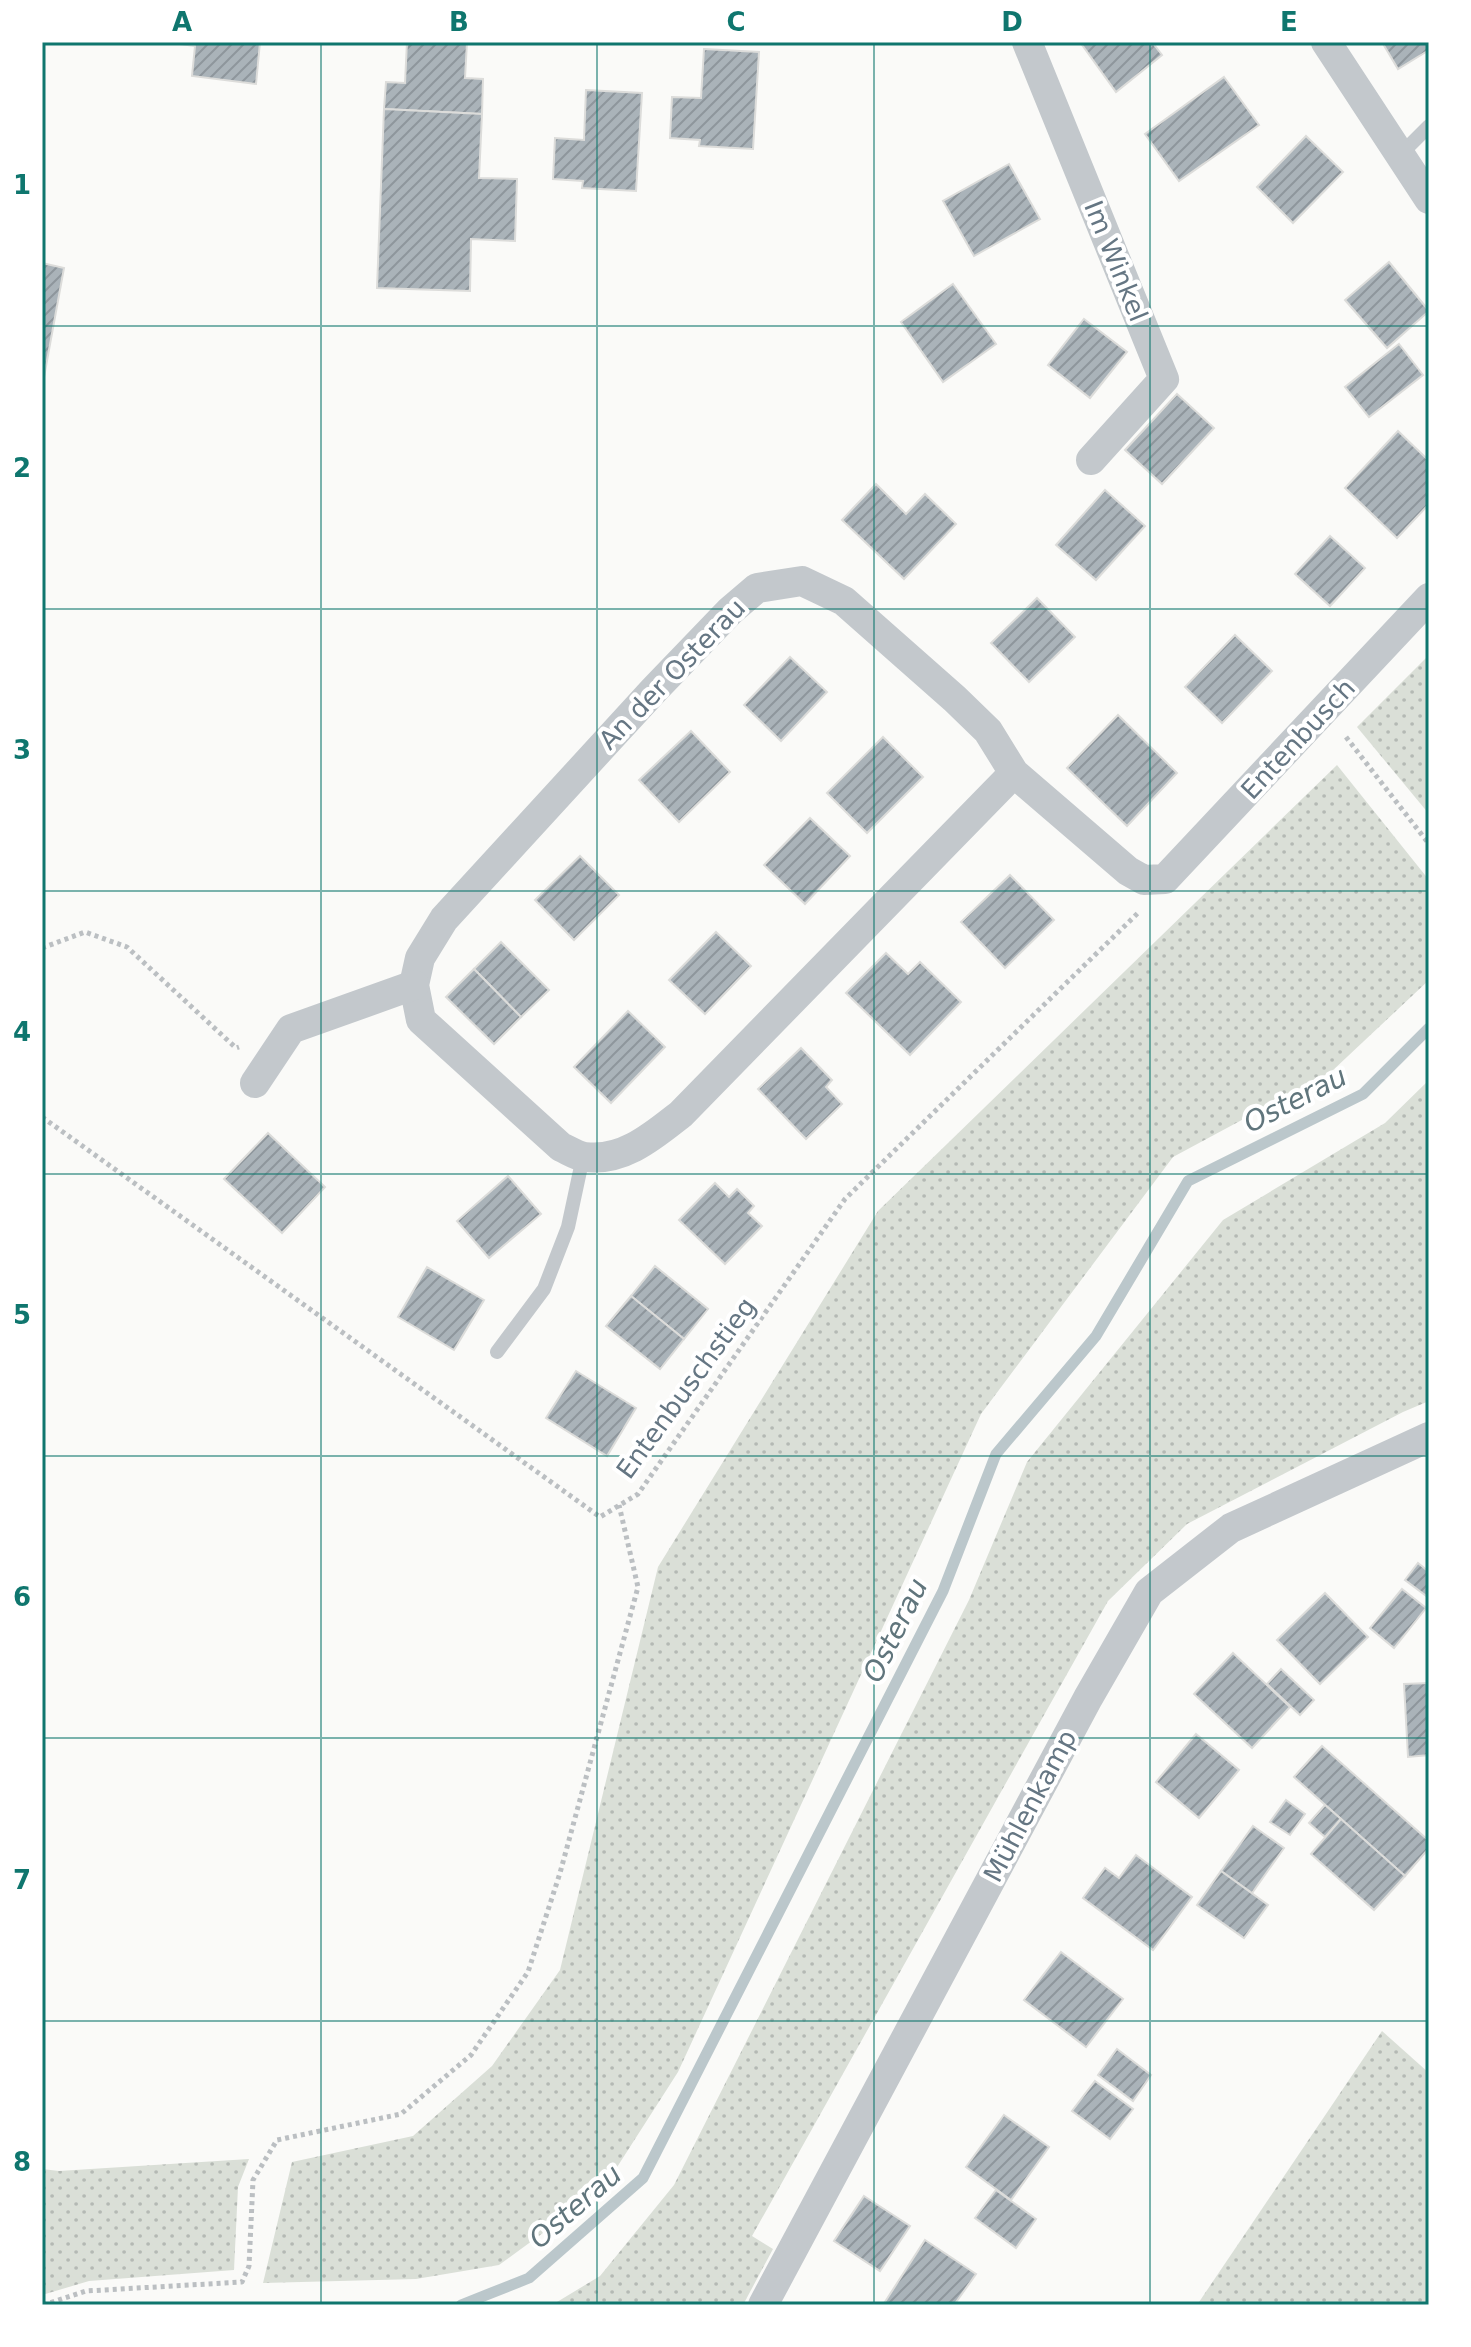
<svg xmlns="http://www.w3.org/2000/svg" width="1471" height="2347" viewBox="0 0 1471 2347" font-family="'DejaVu Sans',sans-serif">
<defs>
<pattern id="grass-dots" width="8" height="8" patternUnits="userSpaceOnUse" patternTransform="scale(2)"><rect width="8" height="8" fill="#dadfd7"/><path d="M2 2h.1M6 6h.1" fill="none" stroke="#b4b9b4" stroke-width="1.8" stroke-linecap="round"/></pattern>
<pattern id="building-hatch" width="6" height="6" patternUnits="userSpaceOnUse" patternTransform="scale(2)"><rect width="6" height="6" fill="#aab3b9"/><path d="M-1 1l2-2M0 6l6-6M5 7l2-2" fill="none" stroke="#8e969c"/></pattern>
</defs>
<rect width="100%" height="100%" fill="#fafaf8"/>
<g fill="url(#grass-dots)">
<polygon points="1429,655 1429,814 1357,727"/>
<polygon points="1337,765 1429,880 1429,980 1331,1072 1173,1157 981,1414 678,2072 603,2189 499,2265 416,2279 263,2283 292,2162 413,2136 492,2066 560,1970 658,1567 878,1211"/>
<polygon points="1429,1080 1429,1401 1403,1412 1187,1524 1108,1601 752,2236 773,2249 743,2305 552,2305 600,2276 674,2185 969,1600 1027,1462 1223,1220 1385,1123"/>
<polygon points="1382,2031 1429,2073 1429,2305 1197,2305"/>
<polygon points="249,2159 238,2187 234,2270 89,2281 42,2295 42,2169 59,2171"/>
</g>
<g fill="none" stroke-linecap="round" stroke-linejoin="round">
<polyline stroke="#bbc7cb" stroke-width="11" points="461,2305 529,2278 643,2178 943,1591 996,1454 1096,1336 1188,1181 1363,1094 1429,1028"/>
</g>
<g fill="url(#building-hatch)" stroke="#dcdcda" stroke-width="2">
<polygon points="165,42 260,42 256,84 192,76 195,46"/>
<polygon points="407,42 467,42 465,78 483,79 482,114 384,109 386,82 405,83"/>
<polygon points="1080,42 1152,42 1162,55 1116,92"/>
<polygon points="1382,42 1429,42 1429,50 1398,69"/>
<polygon points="704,49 759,52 753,149 699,146 700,140 670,138 672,97 701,98"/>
<polygon points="1224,77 1259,125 1179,181 1145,134"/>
<polygon points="586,90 642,93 636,191 582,188 583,181 553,179 555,138 584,140"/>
<polygon points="384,109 482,114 479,178 517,179 515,241 471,239 470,291 377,288"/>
<polygon points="1306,136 1343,172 1293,223 1257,187"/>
<polygon points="1009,164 1040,219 974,256 943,201"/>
<polygon points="1389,262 1429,311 1387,348 1345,300"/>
<polygon points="42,263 64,268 42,388"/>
<polygon points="953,284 996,344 943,382 901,322"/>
<polygon points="1084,319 1127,352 1090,398 1048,365"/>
<polygon points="1399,344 1423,375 1369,417 1345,387"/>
<polygon points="1177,394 1214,428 1162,484 1125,450"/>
<polygon points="1398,431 1429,461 1429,504 1397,538 1345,488"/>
<polygon points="876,484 906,514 925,494 956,524 904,579 842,520"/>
<polygon points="1105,490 1145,526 1096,580 1056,545"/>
<polygon points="1330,536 1365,568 1330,606 1295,574"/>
<polygon points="1037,598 1075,637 1029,682 991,643"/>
<polygon points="1235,635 1272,671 1222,723 1185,687"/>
<polygon points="790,657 827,692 781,741 744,705"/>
<polygon points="1118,715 1177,773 1127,826 1067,768"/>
<polygon points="691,731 730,772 679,822 639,780"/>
<polygon points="883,737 923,777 867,833 827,793"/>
<polygon points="810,818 850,856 805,904 764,865"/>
<polygon points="580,856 619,895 574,940 535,900"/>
<polygon points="1010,875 1054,920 1005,968 961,922"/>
<polygon points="716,932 751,966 705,1014 669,980"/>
<polygon points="501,942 549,990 521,1017 474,969"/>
<polygon points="886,953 908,974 920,962 961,1002 910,1055 846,993"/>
<polygon points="474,969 521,1017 494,1044 446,997"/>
<polygon points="628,1011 665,1047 611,1103 574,1067"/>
<polygon points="801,1048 832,1080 826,1087 842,1104 806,1139 758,1089"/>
<polygon points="268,1133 325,1187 282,1233 224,1179"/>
<polygon points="508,1176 541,1214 489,1258 457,1221"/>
<polygon points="715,1183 729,1197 737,1189 754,1206 748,1213 762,1226 725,1264 679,1220"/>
<polygon points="655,1266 708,1309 684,1339 631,1296"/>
<polygon points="427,1267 484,1300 454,1350 398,1317"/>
<polygon points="631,1296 684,1339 660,1369 606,1326"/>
<polygon points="576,1371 636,1408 607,1456 546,1418"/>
<polygon points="1418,1563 1429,1572 1429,1598 1405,1580"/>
<polygon points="1402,1589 1426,1608 1394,1648 1370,1628"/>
<polygon points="1325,1593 1368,1637 1320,1684 1277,1640"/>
<polygon points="1233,1653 1290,1707 1252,1748 1194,1694"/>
<polygon points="1281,1669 1314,1700 1300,1715 1267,1684"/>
<polygon points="1429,1683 1429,1755 1408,1757 1404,1684"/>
<polygon points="1196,1734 1239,1770 1199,1818 1156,1782"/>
<polygon points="1322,1746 1429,1841 1429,1848 1405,1876 1294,1777"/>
<polygon points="1286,1800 1305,1814 1290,1835 1270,1822"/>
<polygon points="1325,1805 1341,1819 1325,1837 1309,1823"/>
<polygon points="1341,1819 1405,1876 1374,1910 1311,1854"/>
<polygon points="1253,1826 1284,1848 1252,1893 1221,1871"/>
<polygon points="1136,1855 1192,1897 1153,1950 1083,1898 1105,1868 1119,1878"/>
<polygon points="1221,1871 1268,1905 1244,1938 1197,1905"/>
<polygon points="1061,1952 1123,1999 1086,2047 1024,2000"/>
<polygon points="1117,2049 1151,2075 1133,2101 1098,2075"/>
<polygon points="1095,2081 1133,2109 1110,2139 1072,2111"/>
<polygon points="1004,2115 1049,2147 1011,2200 966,2167"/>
<polygon points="996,2190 1036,2219 1016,2248 975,2218"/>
<polygon points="864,2196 910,2226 880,2271 834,2241"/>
<polygon points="925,2240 976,2274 954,2305 883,2305"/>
</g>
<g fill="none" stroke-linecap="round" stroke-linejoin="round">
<g stroke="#bbbfc2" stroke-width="5" stroke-dasharray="4 4" stroke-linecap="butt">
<polyline points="1346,737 1429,844"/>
<polyline points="42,948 85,932 127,947 236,1048 239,1047"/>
<polyline points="42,1117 600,1517 638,1494 845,1199 1140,911"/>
<polyline points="43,2305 86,2291 242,2282 249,2266 253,2180 277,2140 401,2114 471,2055 528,1972 560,1873 638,1587 619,1505"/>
</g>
<g stroke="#c3c8cc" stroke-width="14">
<polyline points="1400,155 1429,126"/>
<polyline points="497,1352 544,1289 568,1227 583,1157"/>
</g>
<g stroke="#c3c8cc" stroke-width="30">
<polyline points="1027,42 1164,379 1091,460"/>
<polyline points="1326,42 1429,199"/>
<path d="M1014 773 681 1114C653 1136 623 1162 585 1157 577 1156 568 1150 561 1147L421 1020 414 985 420 958 444 919 654 690 730 611 757 588 802 581 844 601 955 699 988 731 1014 773 1128 871 1144 880 1165 879 1429 598"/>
<polyline points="255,1083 291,1029 414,985"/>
<polyline points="763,2305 1088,1698 1149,1592 1231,1528 1429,1437"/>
</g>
</g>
<path fill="none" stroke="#0f766e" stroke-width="2" stroke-opacity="0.55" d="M321 42V2305M597 42V2305M874 42V2305M1150 42V2305M42 326H1429M42 609H1429M42 891H1429M42 1174H1429M42 1456H1429M42 1738H1429M42 2021H1429"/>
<g text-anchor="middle" stroke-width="8" stroke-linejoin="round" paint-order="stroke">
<g font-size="26" fill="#657683" stroke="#fff">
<text transform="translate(1116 261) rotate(68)" y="9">Im Winkel</text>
<text transform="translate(672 674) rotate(-46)" y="9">An der Osterau</text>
<text transform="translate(1298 739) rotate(-47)" y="9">Entenbusch</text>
<text transform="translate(686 1388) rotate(-54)" y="9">Entenbuschstieg</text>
<text transform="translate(1030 1806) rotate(-62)" y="9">Mühlenkamp</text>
</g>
<g font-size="28" font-style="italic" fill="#60757c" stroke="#fff">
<text transform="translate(1295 1099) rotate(-27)" y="10">Osterau</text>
<text transform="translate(895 1630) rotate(-64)" y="10">Osterau</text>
<text transform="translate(575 2206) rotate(-41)" y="10">Osterau</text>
</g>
</g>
<rect width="1471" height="2347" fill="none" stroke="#ffffff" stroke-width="88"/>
<rect x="44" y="44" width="1383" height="2259" fill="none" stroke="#0f766e" stroke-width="3"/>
<g font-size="26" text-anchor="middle" font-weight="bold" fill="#0f766e">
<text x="182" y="31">A</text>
<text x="459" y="31">B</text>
<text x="736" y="31">C</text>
<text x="1012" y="31">D</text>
<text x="1289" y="31">E</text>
<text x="22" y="194">1</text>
<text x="22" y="477">2</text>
<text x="22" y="759">3</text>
<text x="22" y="1041">4</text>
<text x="22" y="1324">5</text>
<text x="22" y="1606">6</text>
<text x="22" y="1889">7</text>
<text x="22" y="2171">8</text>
</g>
</svg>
